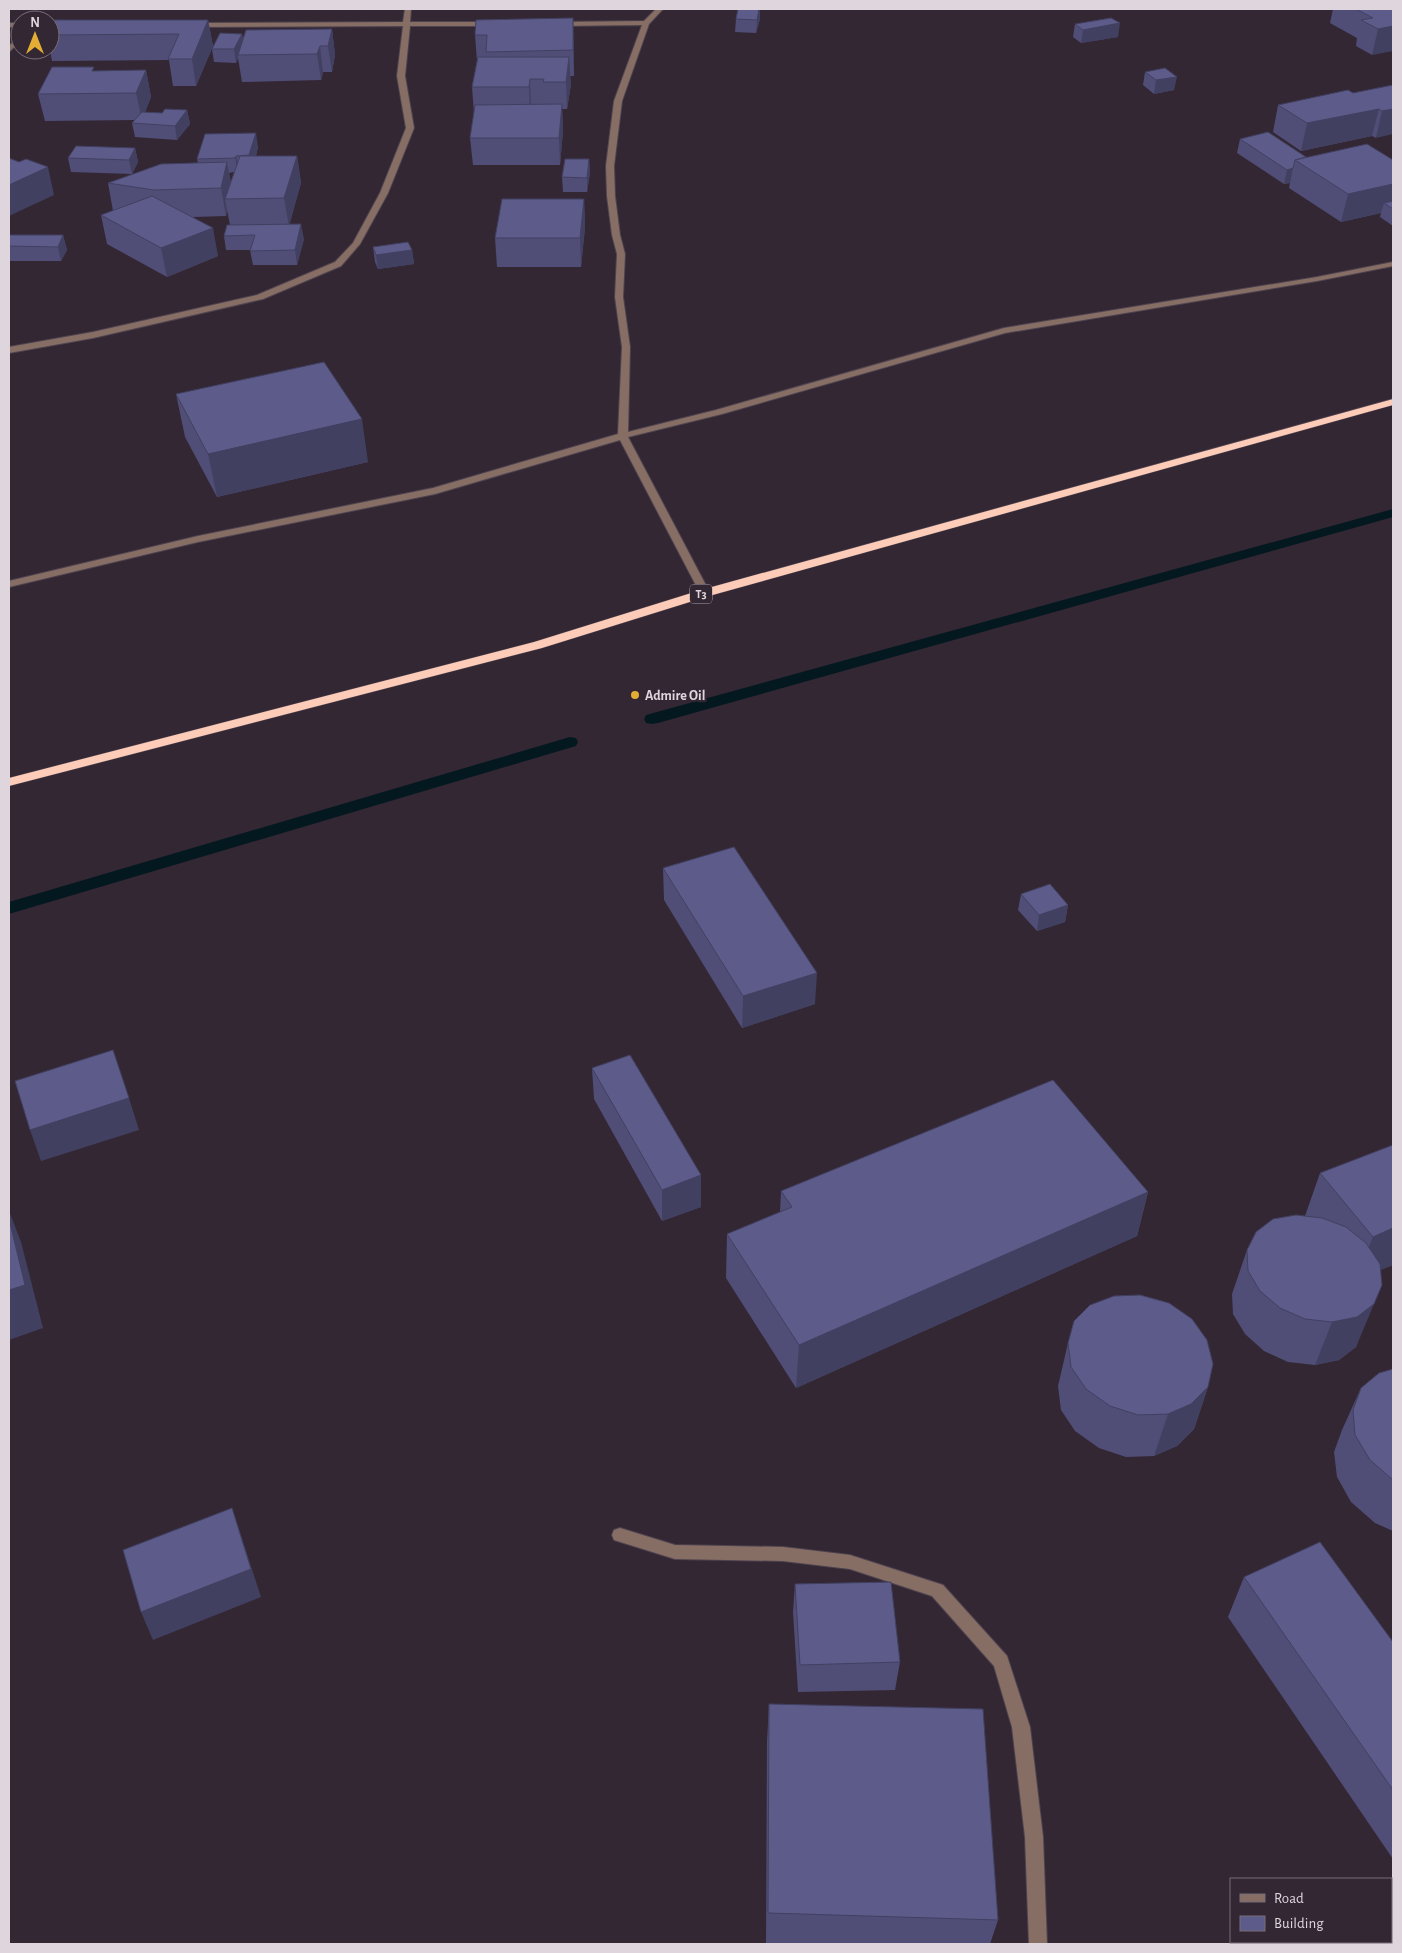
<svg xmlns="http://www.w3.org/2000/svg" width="1402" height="1953" viewBox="0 0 1402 1953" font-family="'Alegreya Sans',sans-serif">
<rect width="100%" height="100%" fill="#342734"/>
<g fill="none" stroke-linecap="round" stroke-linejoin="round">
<g fill="#04191f" fill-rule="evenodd">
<polygon points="1393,509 1393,517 658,723 652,724 646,723 644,719 646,715"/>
<polygon points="570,737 576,738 578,742 576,746 9,914 9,902"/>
</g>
<g stroke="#4f434f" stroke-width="2">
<g id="minor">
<polygon points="405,9 411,9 410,22 492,22 495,24 492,26 410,26 405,76 414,128 388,193 360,244 341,266 263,299 93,338 9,353 9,347 93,332 257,295 335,262 353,243 380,193 406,128 397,76 403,26 192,27 189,25 192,23 403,22"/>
<polygon points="656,9 663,9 649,24 622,101 614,166 615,196 620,235 625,254 623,297 630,347 628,432 716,410 1004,328 1317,277 1393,262 1393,266 1317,281 1005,333 722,414 628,437 710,593 705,596 700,593 620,440 435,494 198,542 9,587 9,581 198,536 433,488 618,434 622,347 615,297 617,254 612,235 607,196 606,166 614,101 642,25 557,26 554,24 557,22 644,21"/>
<rect x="9" y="23" width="11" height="4"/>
<polygon points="20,35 20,41 9,52 9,46"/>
<polygon points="620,1528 675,1545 783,1547 850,1555 943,1585 1007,1656 1030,1727 1043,1837 1047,1944 1029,1944 1025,1837 1012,1727 994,1666 932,1596 850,1569 783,1561 675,1559 614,1540 612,1535 614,1530"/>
</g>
</g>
<g stroke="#4f434f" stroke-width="1">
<polygon id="highway" points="1393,399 1393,405 709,596 542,648 9,786 9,778 534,642 701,590"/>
</g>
<use href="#minor" fill="#866e65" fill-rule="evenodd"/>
<use href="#highway" fill="#fcccb9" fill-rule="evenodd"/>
</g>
<g fill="#504e77" fill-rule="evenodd">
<polygon points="738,9 760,9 760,19 756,33 735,32 736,19"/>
<polygon points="1333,9 1393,9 1372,55 1356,46 1357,38 1330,23"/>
<polygon points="208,20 213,46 196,86 173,86 169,60 52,61 50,50 50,28"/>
<polygon points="476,20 574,44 574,76 570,76 571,84 567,109 562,109 563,131 560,165 473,165 470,138 474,114 472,87 477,61 475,35"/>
<polygon points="1075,24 1118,37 1081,43 1073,37"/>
<polygon points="332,29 335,55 332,72 323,72 321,80 242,82 238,58 236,63 214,62 212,49 242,34 243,40"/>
<polygon points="146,70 151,97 145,112 162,113 187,110 190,124 177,140 135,137 132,123 135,120 45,121 38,94 95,71"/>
<polygon points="1145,72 1174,90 1154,94 1143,85"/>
<polygon points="1393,85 1376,138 1372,136 1301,151 1273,132 1278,105 1353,93"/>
<polygon points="1240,139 1306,157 1393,160 1393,226 1380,217 1381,213 1341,222 1289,188 1290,183 1284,184 1237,153"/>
<path d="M258 147 256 156H297L301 183 289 224 304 239 297 265H253L250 250H226L224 236 230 225 227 210 226 216 193 217 218 256 167 277 107 244 101 215 113 211 108 183 198 163 197 159ZM234 172 231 182 229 173Z"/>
<polygon points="135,148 138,162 132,174 71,172 68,158"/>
<polygon points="589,159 590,173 587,192 563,192 562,177"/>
<polygon points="584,199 585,227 581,267 497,267 495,238"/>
<polygon points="9,235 63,235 67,250 61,261 9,261"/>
<polygon points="373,247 412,250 414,264 378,269 375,262"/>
<polygon points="176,394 368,462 217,497 185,437"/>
<polygon points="663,868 815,1004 742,1028 664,900"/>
<polygon points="1021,894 1068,905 1065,922 1037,931 1018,910"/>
<polygon points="592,1068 701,1175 701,1207 662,1221 594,1099"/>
<polygon points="1393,1145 1393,1265 1380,1270 1356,1347 1339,1360 1315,1365 1288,1362 1264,1351 1245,1334 1233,1314 1232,1294 1247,1250 1305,1216 1320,1173"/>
<polygon points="781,1191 1148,1192 1137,1236 796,1388 726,1278 727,1234 780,1212"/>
<polygon points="1068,1343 1208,1387 1194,1429 1177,1446 1154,1456 1126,1457 1099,1448 1075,1431 1061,1410 1058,1386"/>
<polygon points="1393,1369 1393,1531 1375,1523 1351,1502 1337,1477 1334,1452 1342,1430 1361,1388"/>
<polygon points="1244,1577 1393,1642 1393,1859 1228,1617"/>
<polygon points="795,1584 900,1662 895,1690 798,1692 793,1612"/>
<polygon points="769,1704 998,1920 990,1944 766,1944 767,1742"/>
</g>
<g fill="#414061">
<polygon points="759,9 760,9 760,19 756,33 757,20"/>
<polygon points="573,18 574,44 574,76 573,50"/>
<polygon points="208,20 213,46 196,86 192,59"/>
<polygon points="1120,23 1118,37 1081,43 1083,30"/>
<polygon points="1393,26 1393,51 1372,55 1378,29"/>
<polygon points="332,29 335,55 332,72 328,46"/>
<polygon points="242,34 244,47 238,55 238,58 236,63 234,49"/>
<polygon points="320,46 323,72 321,80 317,54"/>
<polygon points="569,57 571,84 567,109 566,82"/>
<polygon points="146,70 151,97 142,120 136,93"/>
<polygon points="1177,77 1174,90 1154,94 1156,80"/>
<polygon points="530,79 531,105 530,114 529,87"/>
<polygon points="562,104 563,131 560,165 559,138"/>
<polygon points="1379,109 1372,136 1301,151 1307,123"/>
<polygon points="1393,109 1393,134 1376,138 1382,111"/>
<polygon points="187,110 190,124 177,140 175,126"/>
<polygon points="256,133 258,147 252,170 249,155"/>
<polygon points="135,148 138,162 132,174 129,160"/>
<polygon points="236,156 239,170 238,172 235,158"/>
<polygon points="297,156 301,183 289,227 284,198"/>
<polygon points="589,159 590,173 587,192 587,178"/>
<polygon points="227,162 232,190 225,199 227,210 226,216 221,188"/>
<polygon points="48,167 54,195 9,216 9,185"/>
<polygon points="1293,168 1290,183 1284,184 1287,170"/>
<polygon points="1393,184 1393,209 1384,203 1381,213 1341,222 1348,194"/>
<polygon points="584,199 585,227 581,267 580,238"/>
<polygon points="301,224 304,239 297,265 295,250"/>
<polygon points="213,228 218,256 167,277 161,248"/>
<polygon points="63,235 67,250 61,261 58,247"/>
<polygon points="412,250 414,264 378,269 376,255"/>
<polygon points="362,419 368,462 217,497 208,454"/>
<polygon points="1068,905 1065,922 1037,931 1039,915"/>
<polygon points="817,973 815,1004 742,1028 743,996"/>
<polygon points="129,1098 139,1130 41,1161 30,1130"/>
<polygon points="701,1175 701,1207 662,1221 662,1190"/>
<polygon points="1148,1192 1137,1236 796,1388 799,1345"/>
<polygon points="9,1211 21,1242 43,1328 9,1340"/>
<polygon points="1393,1228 1393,1265 1355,1280 1373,1237"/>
<polygon points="1374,1304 1356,1347 1339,1360 1315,1365 1332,1322"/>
<polygon points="1208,1387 1194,1429 1177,1446 1154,1456 1168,1414"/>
<polygon points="232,1508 261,1597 153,1640 141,1612"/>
</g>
<g fill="#5d5b8a" stroke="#414061">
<polygon points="738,9 759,9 757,20 736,19"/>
<polygon points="1356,9 1393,9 1393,26 1378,29 1361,20 1373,18"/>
<polygon points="573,18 573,50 486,52 487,35 475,35 476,20"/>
<polygon points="1111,18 1120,23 1083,30 1075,24"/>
<polygon points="54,20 208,20 192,59 168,59 179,34 50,35 50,28"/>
<polygon points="332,29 328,46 320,46 317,54 238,55 246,30"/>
<polygon points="220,33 242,34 234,49 212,49"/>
<polygon points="478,57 569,57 566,82 543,82 544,79 530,79 529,87 472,87"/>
<polygon points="52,67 94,67 92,71 146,70 136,93 38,94"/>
<polygon points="1165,68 1177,77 1156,80 1145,72"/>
<polygon points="1393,85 1393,109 1382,111 1379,109 1307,123 1278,105 1348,90 1353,93"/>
<polygon points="562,104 559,138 470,138 475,105"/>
<polygon points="165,109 187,110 175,126 132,123 142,112 162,113"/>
<polygon points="1268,132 1306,157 1295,160 1293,168 1287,170 1240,139"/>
<polygon points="256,133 249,155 236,156 235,158 197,159 205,134"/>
<polygon points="1367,144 1393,160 1393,184 1348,194 1295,160"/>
<polygon points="76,146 135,148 129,160 68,158"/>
<polygon points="240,156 297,156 284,198 225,199"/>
<polygon points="9,158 19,162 26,159 48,167 9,185"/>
<polygon points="565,159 589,159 587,178 562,177"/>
<polygon points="227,162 221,188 154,190 108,183 161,164"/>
<polygon points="152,196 213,228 161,248 101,215"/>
<polygon points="502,199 584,199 580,238 495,238"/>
<polygon points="1393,201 1393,209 1384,203"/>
<polygon points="301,224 295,250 250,251 255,235 224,236 227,225"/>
<polygon points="9,235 63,235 58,247 9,246"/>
<polygon points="408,242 412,250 376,255 373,247"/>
<polygon points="324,362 362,419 208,454 176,394"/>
<polygon points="734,847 817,973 743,996 663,868"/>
<polygon points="1050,884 1068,905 1039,915 1021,894"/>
<polygon points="113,1050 129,1098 30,1130 15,1081"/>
<polygon points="630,1055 701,1175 662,1190 592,1068"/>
<polygon points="1053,1080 1148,1192 799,1345 727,1234 792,1207 781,1191"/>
<polygon points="1393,1145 1393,1228 1373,1237 1320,1173"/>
<polygon points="1296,1215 1322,1218 1346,1227 1366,1243 1380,1264 1382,1285 1374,1304 1357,1317 1332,1322 1305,1319 1280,1308 1260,1291 1248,1271 1247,1250 1256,1232 1273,1219"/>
<polygon points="9,1219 25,1285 9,1290"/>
<polygon points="1140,1295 1169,1303 1192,1319 1207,1340 1213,1364 1208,1387 1191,1404 1168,1414 1138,1415 1110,1406 1086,1389 1071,1367 1068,1343 1074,1321 1090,1305 1114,1296"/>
<polygon points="1393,1369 1393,1480 1370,1460 1355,1435 1353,1410 1361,1388 1379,1373"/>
<polygon points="232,1508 251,1569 141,1612 123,1550"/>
<polygon points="1320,1542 1393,1642 1393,1790 1244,1577"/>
<polygon points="891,1582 900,1662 800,1665 795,1584"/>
<polygon points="769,1704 983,1709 998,1920 768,1913"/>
</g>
<circle fill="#e4ae35" stroke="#342734" stroke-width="2" cx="635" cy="695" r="5"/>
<g text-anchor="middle" stroke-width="4.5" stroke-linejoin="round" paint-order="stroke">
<rect fill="#342734" stroke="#aba1aa" stroke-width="1" x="690" y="584.5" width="22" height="19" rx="4"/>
<g font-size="12" font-weight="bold" fill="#ded5dd">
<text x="701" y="598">T3</text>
</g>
<g font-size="14" font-weight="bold" fill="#ded5dd" stroke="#342734" text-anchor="start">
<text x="645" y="700">Admire Oil</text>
</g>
</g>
<rect width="1402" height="1953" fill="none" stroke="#ded5dd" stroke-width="20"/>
<rect x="1230" y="1878" width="162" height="65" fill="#342734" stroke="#786d78"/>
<rect x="1240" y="1894" width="25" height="8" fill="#866e65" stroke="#786d78"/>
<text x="1274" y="1903" font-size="15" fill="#ded5dd">Road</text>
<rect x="1240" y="1916" width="25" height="15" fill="#5d5b8a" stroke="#786d78"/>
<text x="1274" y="1928" font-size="15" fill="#ded5dd">Building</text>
<g transform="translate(35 35)"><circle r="24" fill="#342734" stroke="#786d78"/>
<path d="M0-4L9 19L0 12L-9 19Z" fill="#e4ae35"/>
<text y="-8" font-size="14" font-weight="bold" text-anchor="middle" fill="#ded5dd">N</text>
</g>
</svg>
